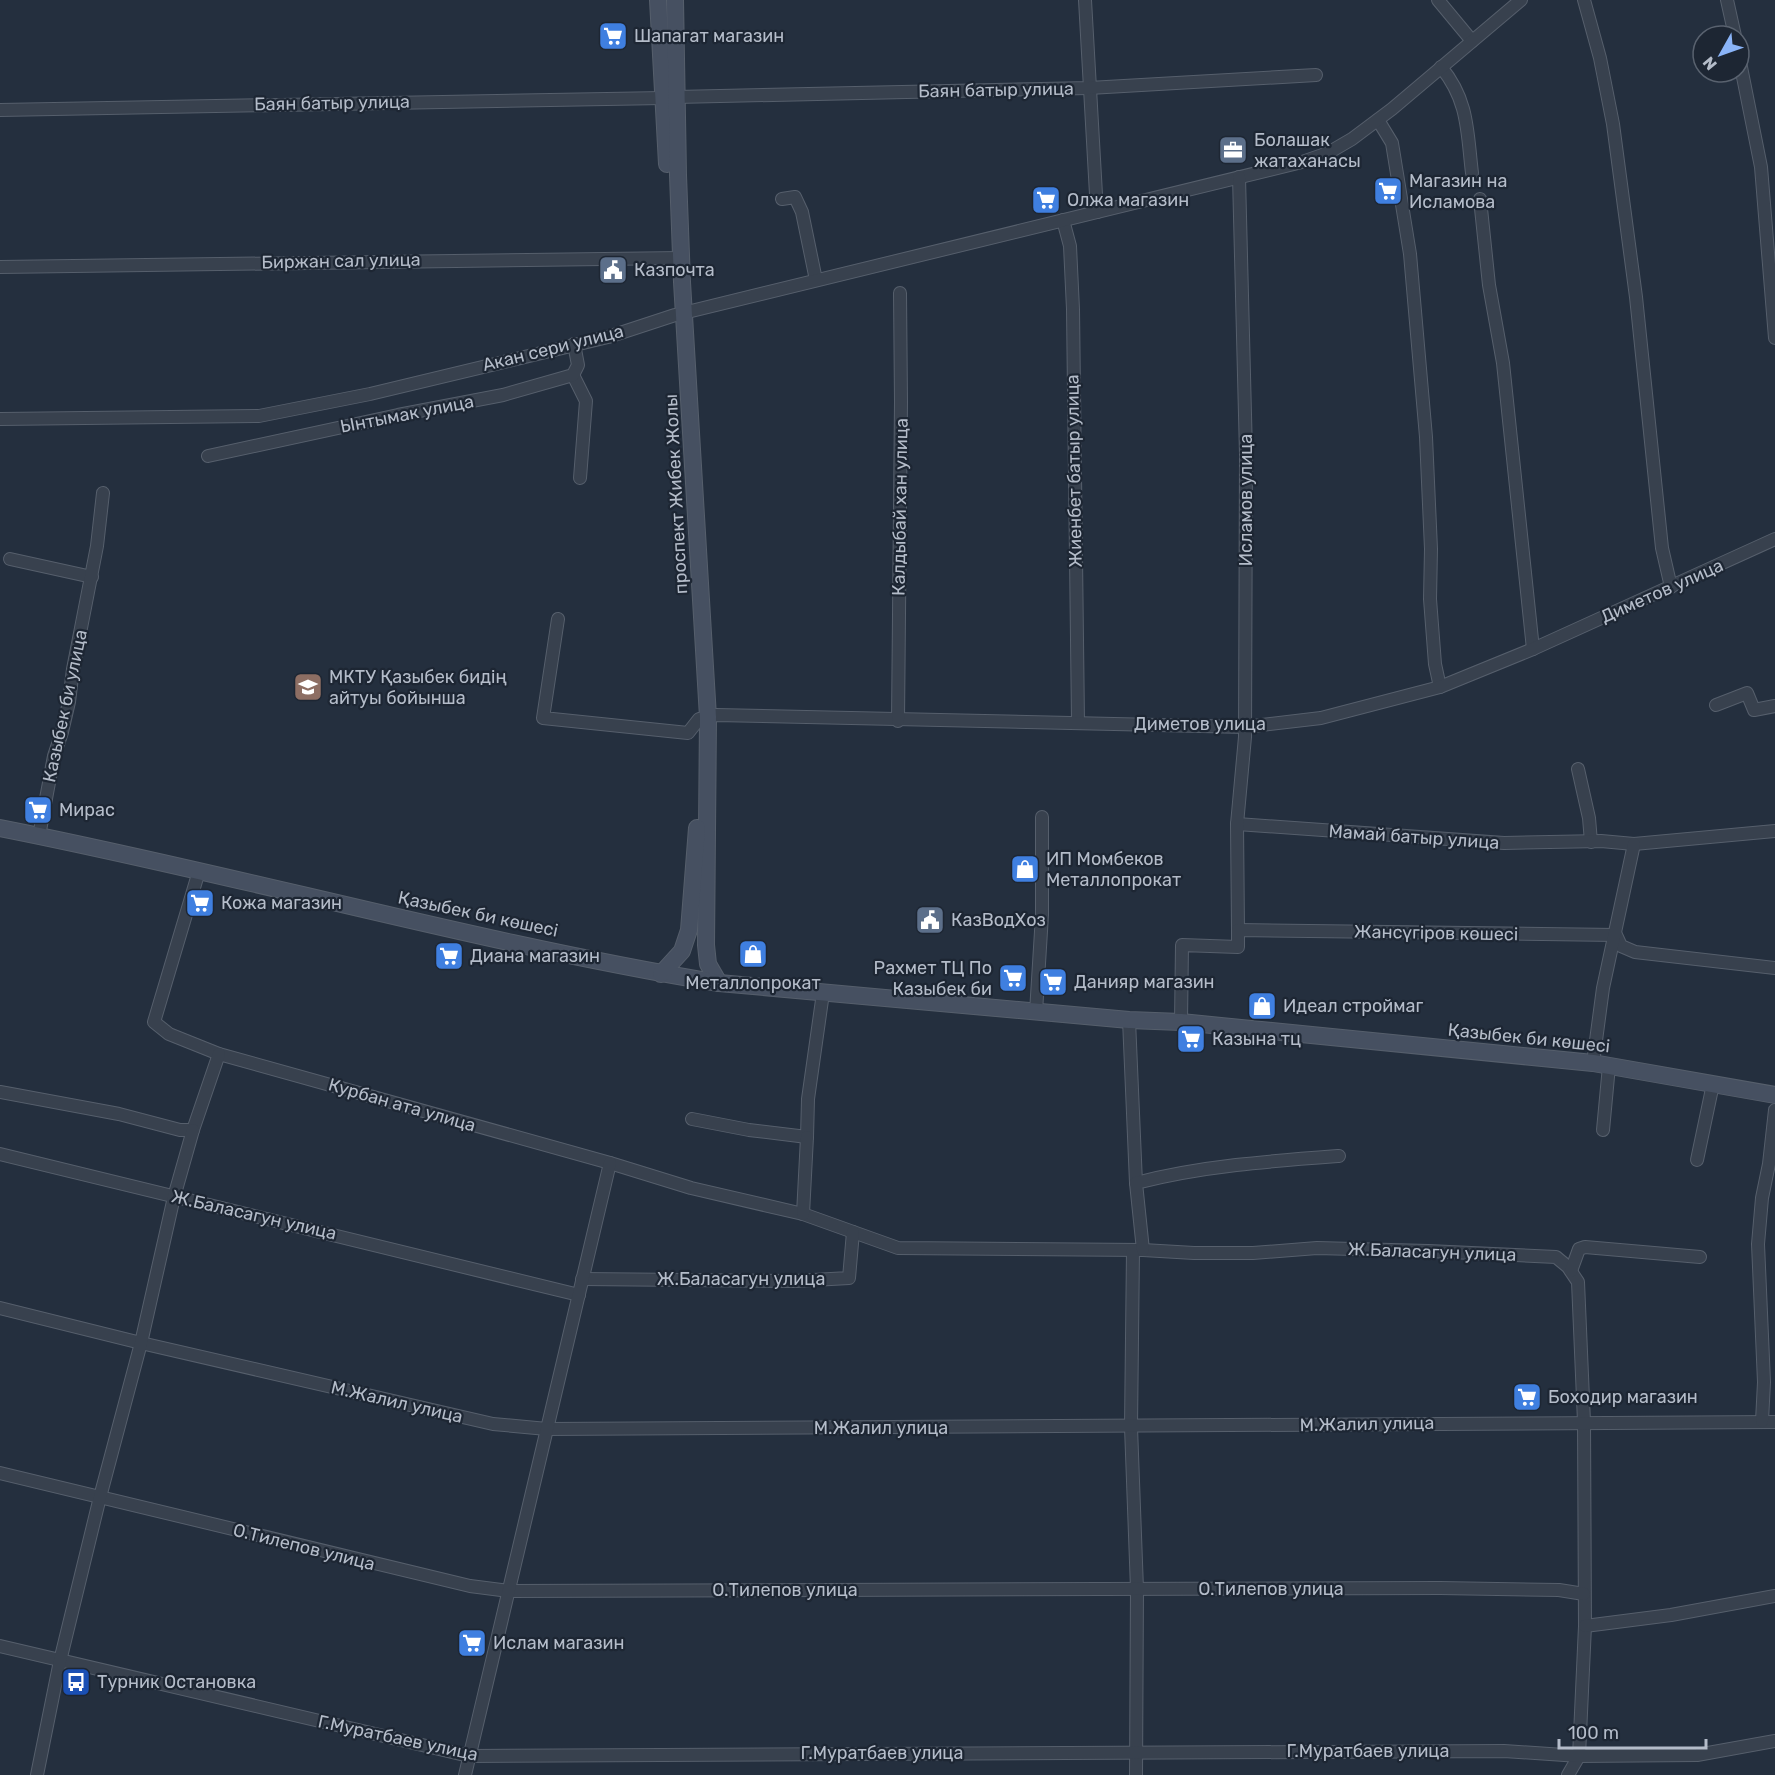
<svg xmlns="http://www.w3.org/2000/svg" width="1775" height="1775" viewBox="0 0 1775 1775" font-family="Rubik,sans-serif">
<rect width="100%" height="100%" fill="#242f3e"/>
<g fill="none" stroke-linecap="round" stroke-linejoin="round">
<g stroke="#565f6c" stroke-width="14">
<g id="street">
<polyline points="1085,0 1097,212"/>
<polyline points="1438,0 1472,41"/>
<polyline points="1584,0 1600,58 1613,124 1636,297 1662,548 1671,587"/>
<polyline points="1727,0 1735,36"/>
<polyline points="1739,57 1761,167 1775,338"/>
<path d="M1441 67C1469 101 1467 132 1472 173"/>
<polyline points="676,97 1089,88 1316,75"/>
<polyline points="0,110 663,98"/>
<polyline points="1378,120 1392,143 1410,254 1426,437 1431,549 1430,599 1435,664 1440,687"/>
<polyline points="782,199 795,197 802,212 816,280"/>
<polyline points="1480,199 1489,285 1503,363 1533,649"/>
<polyline points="1063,220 1070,246 1073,309 1078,722"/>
<polyline points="0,267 681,258"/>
<polyline points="573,375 586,401 580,478"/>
<polyline points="0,419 259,416 370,394 608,337 675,315 1302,162 1328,153 1352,139 1392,109 1521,0"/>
<polyline points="208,456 398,415 503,395 573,375 578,365 574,344"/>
<polyline points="10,559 92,577"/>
<polyline points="558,619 543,718 688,733 699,719 716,715 1245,727 1321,718 1440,687 1533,649 1775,539"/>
<polyline points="1716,705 1747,693 1754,710 1775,706"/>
<polyline points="898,721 901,402 900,293"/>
<polyline points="1578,769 1589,818 1591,842"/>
<polyline points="1237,824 1504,843 1601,841 1634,844 1775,831"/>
<polyline points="39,836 54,756 62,732 69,702 73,669 97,546 103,493"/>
<polyline points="199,871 154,1022 169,1034 219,1054 610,1163 691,1188 803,1214 898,1248 1143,1250 1194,1253 1253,1253 1317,1248 1428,1251 1556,1257 1568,1267 1578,1282 1584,1422 1585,1626 1579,1756 1568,1775"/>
<polyline points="1238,930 1237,824 1245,737 1246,454 1239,177"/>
<polyline points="1036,1012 1042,915 1042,817"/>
<polyline points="1129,1020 1136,1183"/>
<polyline points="1181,1022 1182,945 1238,947 1238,930 1616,935 1621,946 1635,952 1775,968"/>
<polyline points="1593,1063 1603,988 1634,844"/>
<polyline points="0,1092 119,1114 180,1130 193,1130 219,1054"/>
<polyline points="692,1119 749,1130 807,1137 808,1099 823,993"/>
<polyline points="1603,1130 1609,1066"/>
<polyline points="0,1154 579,1295"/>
<polyline points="1697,1160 1713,1084"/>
<polyline points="803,1214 807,1137"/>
<polyline points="1133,1250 1131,1427 1137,1589 1136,1775"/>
<path d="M1143 1250 1136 1183C1202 1166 1271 1161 1339 1156"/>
<polyline points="1571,1271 1579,1249 1585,1247 1700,1257"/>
<polyline points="582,1279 795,1281 849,1278 853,1232"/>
<polyline points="0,1308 141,1343 493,1424 547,1429 1775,1422"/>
<polyline points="1762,1421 1764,1382 1758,1244 1762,1198 1769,1164 1775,1110"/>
<polyline points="0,1473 470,1586 509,1591 1440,1588 1559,1590 1584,1594"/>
<polyline points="1585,1626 1671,1615 1775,1596"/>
<polyline points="0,1646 469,1756 1504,1751 1579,1756 1697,1755 1775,1741"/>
<polyline points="37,1775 60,1661 100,1497 141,1343 174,1197 193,1130"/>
<polyline points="465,1775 610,1163"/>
</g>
</g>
<g stroke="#565f6c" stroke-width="18">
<g id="secondary">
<polyline points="658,0 667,164"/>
<polyline points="675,0 678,175 682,282 708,717 706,945 708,964 719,983"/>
<path d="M0 828C240 875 477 943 719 983L1129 1020 1181 1022 1593 1063 1775 1095"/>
<polyline points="661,974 682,951 689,930 697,828"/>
</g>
</g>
<use href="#street" stroke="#38414e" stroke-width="12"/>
<use href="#secondary" stroke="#465061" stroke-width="16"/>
</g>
<defs>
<g id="supermarket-square" transform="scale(1.5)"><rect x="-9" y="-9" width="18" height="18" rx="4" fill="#3f7fe0" stroke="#1d2633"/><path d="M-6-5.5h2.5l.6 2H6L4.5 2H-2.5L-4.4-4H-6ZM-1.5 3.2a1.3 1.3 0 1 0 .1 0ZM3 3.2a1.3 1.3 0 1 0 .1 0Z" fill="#fff"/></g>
<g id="office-square" transform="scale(1.5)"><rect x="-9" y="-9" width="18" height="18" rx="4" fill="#5c6f8a" stroke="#1d2633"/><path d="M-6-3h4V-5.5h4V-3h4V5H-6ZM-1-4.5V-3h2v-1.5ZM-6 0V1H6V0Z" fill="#fff"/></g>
<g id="civic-square" transform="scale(1.5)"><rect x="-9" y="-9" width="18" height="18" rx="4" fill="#5c6f8a" stroke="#1d2633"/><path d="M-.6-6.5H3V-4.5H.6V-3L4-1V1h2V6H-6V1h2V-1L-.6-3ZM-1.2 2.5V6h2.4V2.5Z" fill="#fff"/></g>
<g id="university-square" transform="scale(1.5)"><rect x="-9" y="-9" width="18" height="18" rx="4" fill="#8d6e63" stroke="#1d2633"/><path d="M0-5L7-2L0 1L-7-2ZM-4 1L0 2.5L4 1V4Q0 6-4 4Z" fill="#fff"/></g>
<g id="shop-square" transform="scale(1.5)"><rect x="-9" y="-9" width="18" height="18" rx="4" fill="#3f7fe0" stroke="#1d2633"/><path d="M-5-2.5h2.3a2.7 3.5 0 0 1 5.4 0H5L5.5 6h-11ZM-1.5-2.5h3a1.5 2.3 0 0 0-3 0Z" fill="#fff"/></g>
<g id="bus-square" transform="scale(1.5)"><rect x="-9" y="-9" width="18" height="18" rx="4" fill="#1a4fb4" stroke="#1d2633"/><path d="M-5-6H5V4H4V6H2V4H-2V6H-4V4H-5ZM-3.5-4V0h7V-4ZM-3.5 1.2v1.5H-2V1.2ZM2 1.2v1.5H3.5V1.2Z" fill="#fff"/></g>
</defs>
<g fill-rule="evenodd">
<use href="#supermarket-square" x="613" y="36"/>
<use href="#office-square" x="1233" y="150"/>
<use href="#supermarket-square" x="1388" y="191"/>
<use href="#supermarket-square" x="1046" y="200"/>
<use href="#civic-square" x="613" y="270"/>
<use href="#university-square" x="308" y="687"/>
<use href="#supermarket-square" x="38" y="810"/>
<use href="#shop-square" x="1025" y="869"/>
<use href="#supermarket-square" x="200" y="903"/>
<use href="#civic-square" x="930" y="920"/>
<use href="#shop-square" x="753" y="954"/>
<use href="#supermarket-square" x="449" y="956"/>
<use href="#supermarket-square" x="1013" y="978"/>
<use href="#supermarket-square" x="1053" y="982"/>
<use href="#shop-square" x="1262" y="1006"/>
<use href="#supermarket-square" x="1191" y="1039"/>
<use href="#supermarket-square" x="1527" y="1397"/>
<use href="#supermarket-square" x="472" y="1643"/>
<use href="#bus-square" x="76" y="1682"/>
</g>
<g text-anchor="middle" stroke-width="4.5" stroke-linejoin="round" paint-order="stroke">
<g font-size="18" fill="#b4bcc9" stroke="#1d2633" text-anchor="start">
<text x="634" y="42">Шапагат магазин</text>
<text x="1254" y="146">Болашак<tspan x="1254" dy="21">жатаханасы</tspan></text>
<text x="1409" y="187">Магазин на<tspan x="1409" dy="21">Исламова</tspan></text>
<text x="1067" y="206">Олжа магазин</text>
<text x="634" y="276">Казпочта</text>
<text x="329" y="683">МКТУ Қазыбек бидің<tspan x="329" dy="21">айтуы бойынша</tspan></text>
<text x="59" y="816">Мирас</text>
<text x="1046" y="865">ИП Момбеков<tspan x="1046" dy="21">Металлопрокат</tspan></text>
<text x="221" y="909">Кожа магазин</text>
<text x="951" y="926">КазВодХоз</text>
<text x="470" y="962">Диана магазин</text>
<text x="992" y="974" text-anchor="end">Рахмет ТЦ По<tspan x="992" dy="21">Казыбек би</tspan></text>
<text x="1074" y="988">Данияр магазин</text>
<text x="753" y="989" text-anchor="middle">Металлопрокат</text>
<text x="1283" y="1012">Идеал строймаг</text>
<text x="1212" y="1045">Казына тц</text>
<text x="1548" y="1403">Боходир магазин</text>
<text x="493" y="1649">Ислам магазин</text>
<text x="97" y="1688">Турник Остановка</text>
</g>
<g font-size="18" fill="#b4bcc9" stroke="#1d2633">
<text transform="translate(996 90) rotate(-1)" y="6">Баян батыр улица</text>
<text transform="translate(332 103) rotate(-1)" y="6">Баян батыр улица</text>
<text transform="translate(341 261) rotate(-1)" y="6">Биржан сал улица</text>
<text transform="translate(553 348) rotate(-14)" y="6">Акан сери улица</text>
<text transform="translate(407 414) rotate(-11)" y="6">Ынтымак улица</text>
<text transform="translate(1074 471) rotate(-91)" y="6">Жиенбет батыр улица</text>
<text transform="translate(676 494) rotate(-93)" y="6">проспект Жибек Жолы</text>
<text transform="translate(1246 500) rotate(-90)" y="6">Исламов улица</text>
<text transform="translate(900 507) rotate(-89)" y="6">Калдыбай хан улица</text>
<text transform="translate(1662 591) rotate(-24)" y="6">Диметов улица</text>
<text transform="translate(65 706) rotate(-78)" y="6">Казыбек би улица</text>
<text x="1200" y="730">Диметов улица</text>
<text transform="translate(1414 837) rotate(4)" y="6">Мамай батыр улица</text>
<text transform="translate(478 914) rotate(12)" y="6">Қазыбек би көшесі</text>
<text transform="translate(1436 933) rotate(1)" y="6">Жансүгіров көшесі</text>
<text transform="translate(1529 1038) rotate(6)" y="6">Қазыбек би көшесі</text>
<text transform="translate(402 1105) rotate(16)" y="6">Курбан ата улица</text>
<text transform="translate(254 1215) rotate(13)" y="6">Ж.Баласагун улица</text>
<text transform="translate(1432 1252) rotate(2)" y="6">Ж.Баласагун улица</text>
<text x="741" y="1285">Ж.Баласагун улица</text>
<text transform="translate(397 1402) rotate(13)" y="6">М.Жалил улица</text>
<text transform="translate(1367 1424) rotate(-1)" y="6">М.Жалил улица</text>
<text x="881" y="1434">М.Жалил улица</text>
<text transform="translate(304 1547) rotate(14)" y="6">О.Тилепов улица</text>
<text x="1271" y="1595">О.Тилепов улица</text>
<text x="785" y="1596">О.Тилепов улица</text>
<text transform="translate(398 1738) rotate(12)" y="6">Г.Муратбаев улица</text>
<text x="1368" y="1757">Г.Муратбаев улица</text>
<text x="882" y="1759">Г.Муратбаев улица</text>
</g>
</g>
<g transform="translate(1721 54) rotate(230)"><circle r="28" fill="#1d2633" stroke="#59626f" stroke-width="1.5"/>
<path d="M0-4.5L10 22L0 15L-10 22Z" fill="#8ab4f8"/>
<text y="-9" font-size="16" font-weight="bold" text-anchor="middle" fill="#b4bcc9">N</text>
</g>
<path d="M1559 1739v9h147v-9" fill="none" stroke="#b4bcc9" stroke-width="3"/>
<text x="1568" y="1739" font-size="18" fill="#b4bcc9" stroke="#1d2633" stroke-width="4.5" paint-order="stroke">100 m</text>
</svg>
